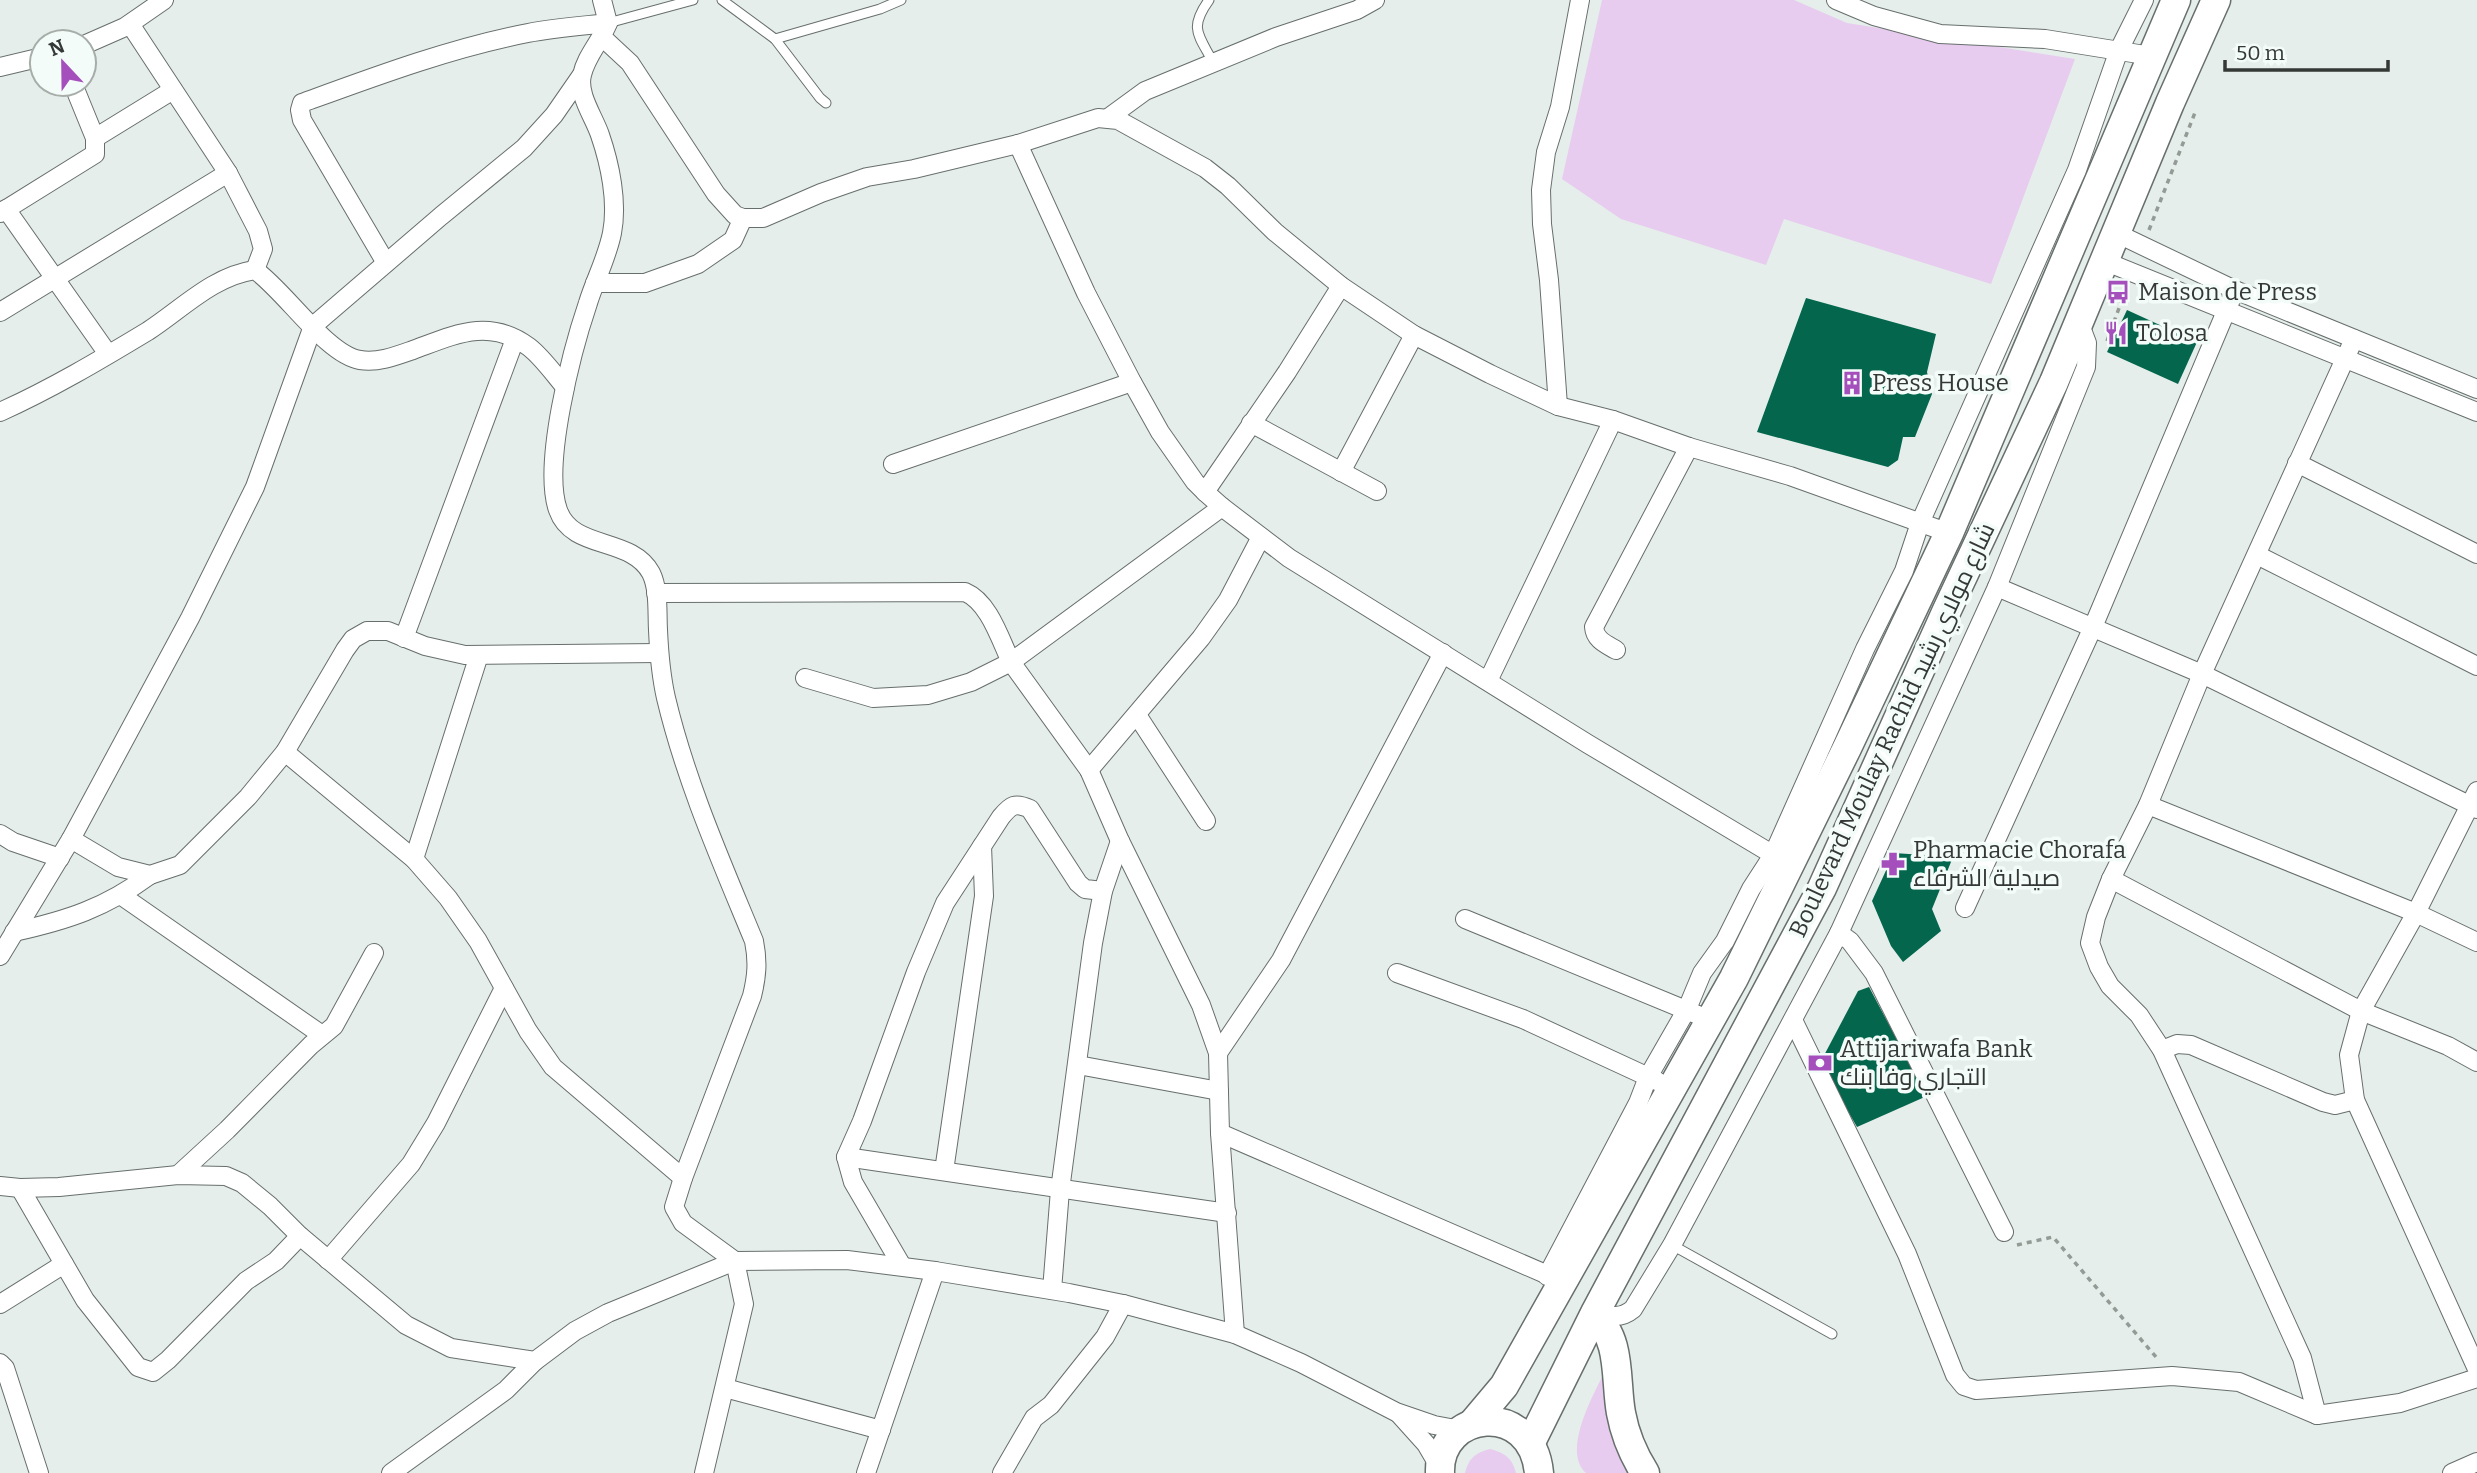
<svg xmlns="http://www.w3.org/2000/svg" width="2477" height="1473" viewBox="0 0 2477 1473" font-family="Bitter,Cairo,serif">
<rect width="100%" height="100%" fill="#e5eeea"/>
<g fill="#e7ccef">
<polygon points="1602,0 1794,0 1847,23 2075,59 1991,284 1784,219 1766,265 1621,219 1562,179"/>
<path d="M1607 1367 1633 1473H1586C1561 1450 1595 1392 1607 1367Z"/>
<path d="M1490 1449C1505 1453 1512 1458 1516 1473H1465C1469 1458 1475 1453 1490 1449Z"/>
</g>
<g fill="#03664d">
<polygon points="1806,298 1936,334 1927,372 1932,394 1915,437 1903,437 1898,460 1888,467 1757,432"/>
<polygon points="2127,310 2197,342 2178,384 2107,352"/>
<polygon points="1894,853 1953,857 1932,909 1941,931 1903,962 1891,946 1872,901"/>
<polygon points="1869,987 1927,1096 1857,1127 1820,1063 1858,991"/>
</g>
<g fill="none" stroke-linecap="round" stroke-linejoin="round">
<g stroke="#676f6c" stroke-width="11">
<g id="service">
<polyline points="722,0 775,39 820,98 826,103"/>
<path d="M1209 0C1188 29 1199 35 1214 64"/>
<polyline points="608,23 693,0"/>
<polyline points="775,39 880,9 901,0"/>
<polyline points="1672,1245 1832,1334"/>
</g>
</g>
<g stroke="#676f6c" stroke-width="20">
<g id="minor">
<path d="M602 0 608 23C601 41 586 56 582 75 577 94 594 117 600 135 610 164 618 202 612 233 607 258 595 280 588 303 572 350 542 465 558 510 572 551 631 536 651 573 659 589 657 612 658 630 659 652 661 676 666 698 686 782 721 861 754 941 758 961 757 976 752 996L683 1178 674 1207 683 1223 735 1261 744 1304 704 1473"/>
<polyline points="1836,0 1874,16 1940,34 2045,39 2151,56"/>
<polyline points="130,24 228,173 258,231 263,249 255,270"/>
<polyline points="602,37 630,63 716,194 735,215 743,218 763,218 821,193 867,177 914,169 1018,144 1098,118 1118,120 1205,168 1228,186 1275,232 1341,286 1414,335 1490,374 1558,406 1613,420 1689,447 1790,476 1949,533"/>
<polyline points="84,45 125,27 164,0"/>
<polyline points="0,67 42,57"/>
<polyline points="1108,118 1145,91 1276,37 1357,10 1375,0"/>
<polyline points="95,138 173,90"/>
<polyline points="1018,144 1086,293 1132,382 1160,432 1195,482 1205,492 1222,507 1289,558 1588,744 1782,860"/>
<polyline points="6,209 108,354"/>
<polyline points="0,213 95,154 95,138 73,84"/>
<polyline points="2116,233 2235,290 2477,389"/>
<polyline points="2104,261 2477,412"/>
<path d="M386 263 302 120 300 110 302 103C376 76 451 48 528 33 554 28 581 26 608 23"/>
<polyline points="595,283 645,283 698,264 733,240 743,218"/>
<polyline points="0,312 228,173"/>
<polyline points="1558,406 1549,280 1542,224 1541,190 1546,152 1560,107 1580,0"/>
<path d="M0 412C51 389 100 360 148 331 182 309 213 276 255 270 285 291 327 355 360 360 378 363 396 356 413 350 454 335 489 317 529 347 542 357 554 374 565 387"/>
<polyline points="1251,423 1377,491"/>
<polyline points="2297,463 2477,554"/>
<polyline points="893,464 1132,382"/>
<polyline points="1341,472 1414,335"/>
<polyline points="1205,492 1287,372 1341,286"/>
<polyline points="2257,555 2477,666"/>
<polyline points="1997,587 2202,674 2477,809"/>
<path d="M656 593 965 592C989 602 1000 639 1011 662L1222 507"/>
<polyline points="404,638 515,339"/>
<path d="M1616 650C1606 644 1595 640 1594 627L1689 447"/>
<polyline points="805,678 873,698 928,695 971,682 1011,662 1089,770 1120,841 1201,1005 1218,1053 1220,1133 1235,1334"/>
<polyline points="1488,681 1613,420"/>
<polyline points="1137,715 1206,821"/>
<polyline points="285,752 414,859 448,898 478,941 528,1031 553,1067 683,1178"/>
<polyline points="1089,770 1201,638 1228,600 1261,537"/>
<polyline points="2477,791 2416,913 2361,1011 2349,1055 2355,1100 2477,1369"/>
<polyline points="2148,805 2416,913 2477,942"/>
<polyline points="0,834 13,842 60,858"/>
<polyline points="71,839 118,867 150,875 180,865 248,797 285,752 345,650 353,639 367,631 388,631 425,646 465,655 659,653"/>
<polyline points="414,859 479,655"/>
<polyline points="2111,879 2361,1011 2448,1046 2477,1062"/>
<polyline points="122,896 322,1035"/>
<polyline points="1965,908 2093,627 2235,290"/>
<polyline points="1465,919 1698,1015"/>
<path d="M14 932C68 920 105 908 150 875"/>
<polyline points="1839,933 1850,941 1874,973 2004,1232"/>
<polyline points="0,956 71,839 190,618 255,487 313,326 441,216 524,148 554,115 581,76"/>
<polyline points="1397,973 1523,1019 1657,1081"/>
<polyline points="1793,1020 1907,1254 1955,1375 1964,1386 1976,1390 2172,1376 2239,1382 2317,1415 2400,1403 2477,1378"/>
<polyline points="2162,1050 2177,1044 2191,1045 2323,1102 2335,1105 2355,1100"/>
<polyline points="1218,1053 1281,960 1443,653"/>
<polyline points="1078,1065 1219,1091"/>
<polyline points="1220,1133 1557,1279"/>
<polyline points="846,1157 1227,1213"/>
<polyline points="944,1171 984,896 982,846"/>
<polyline points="178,1175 227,1130 311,1045 334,1026 374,953"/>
<polyline points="0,1186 20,1188 59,1187 178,1175 226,1176 242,1183 270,1206 300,1236 406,1325 451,1348 535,1361 575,1331 608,1313 735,1261 847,1260 935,1271 1069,1293 1123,1304 1235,1334 1301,1363 1396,1412 1434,1425 1461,1430"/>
<polyline points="20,1188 85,1300 138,1367 153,1372 168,1360 246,1281 276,1261 300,1236"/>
<polyline points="328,1260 411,1164 436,1123 504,988"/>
<path d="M902 1266 853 1182 846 1157 862 1121 916 972 945 903 1001 817C1011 805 1015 802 1030 809L1078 883 1085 889 1103 891"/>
<polyline points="1547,1276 1638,1103 1648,1077 1687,1009 1702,973 1725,941 1751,889 1773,855 1865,649 1904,571 1920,523 2077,170 2119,50 2144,0"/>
<polyline points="1052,1290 1060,1190 1093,943 1103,891 1120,841"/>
<polyline points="0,1304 64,1264"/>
<path d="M1596 1311C1610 1317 1621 1319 1633 1309L1672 1245 1839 933 1997 587 2086 367 2087 343 2079 322"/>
<polyline points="0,1363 5,1368 39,1473"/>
<polyline points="725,1388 881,1430"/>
<polyline points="1399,1414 1426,1444 1440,1468"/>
<polyline points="2317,1415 2302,1358 2162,1050 2139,1015 2110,986 2099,967 2090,943 2096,917 2111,879 2148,805 2202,674 2354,339"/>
<polyline points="391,1473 506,1390 535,1361"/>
<polyline points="866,1473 935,1271"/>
<polyline points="1002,1473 1034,1418 1051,1405 1105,1337 1123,1304"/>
<polyline points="2452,1473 2477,1462"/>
</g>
</g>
<g stroke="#676f6c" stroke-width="31">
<g id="primary">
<path d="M1594 1316C1622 1338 1615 1381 1621 1413 1625 1435 1633 1454 1645 1473"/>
<polyline points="1472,1424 1504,1386 1734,978 1847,748 1949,533 2176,0"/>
<polyline points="1531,1442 1596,1311 1822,888 1947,610 2054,382 2170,103 2216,0"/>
<path d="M1440 1473C1438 1410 1532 1399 1539 1473"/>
</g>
</g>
<g stroke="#949b97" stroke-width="3.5" stroke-dasharray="5 5" stroke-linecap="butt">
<polyline points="2149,230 2196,110"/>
<polyline points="2107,341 2126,289"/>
<polyline points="2017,1245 2053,1237 2156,1357"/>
</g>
<use href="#service" stroke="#fff" stroke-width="9"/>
<use href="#minor" stroke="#fff" stroke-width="18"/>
<use href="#primary" stroke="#fff" stroke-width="28"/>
</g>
<defs>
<g id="bus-bare" transform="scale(1.89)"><path d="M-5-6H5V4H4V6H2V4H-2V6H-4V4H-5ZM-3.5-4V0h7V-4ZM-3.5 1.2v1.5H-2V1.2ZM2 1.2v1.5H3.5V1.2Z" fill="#a54fbd" stroke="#f3fcf8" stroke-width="2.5" paint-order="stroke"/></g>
<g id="restaurant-bare" transform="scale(1.89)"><path d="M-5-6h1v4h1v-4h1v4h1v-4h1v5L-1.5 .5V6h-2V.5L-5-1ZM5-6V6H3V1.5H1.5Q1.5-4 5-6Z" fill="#a54fbd" stroke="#f3fcf8" stroke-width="2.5" paint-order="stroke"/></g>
<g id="building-bare" transform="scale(1.89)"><path d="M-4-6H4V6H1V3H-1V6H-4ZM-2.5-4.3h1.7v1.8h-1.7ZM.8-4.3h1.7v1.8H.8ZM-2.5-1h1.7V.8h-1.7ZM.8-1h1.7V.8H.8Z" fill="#a54fbd" stroke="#f3fcf8" stroke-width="2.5" paint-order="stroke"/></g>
<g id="pharmacy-bare" transform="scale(1.89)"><path d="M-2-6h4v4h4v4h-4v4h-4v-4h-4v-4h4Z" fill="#a54fbd" stroke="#f3fcf8" stroke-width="2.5" paint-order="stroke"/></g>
<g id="bank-bare" transform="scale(1.89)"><path d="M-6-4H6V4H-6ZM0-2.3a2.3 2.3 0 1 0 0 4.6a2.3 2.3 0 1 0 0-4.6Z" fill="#a54fbd" stroke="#f3fcf8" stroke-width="2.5" paint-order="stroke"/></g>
</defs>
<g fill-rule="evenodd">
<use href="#bus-bare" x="2118" y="292"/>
<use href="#restaurant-bare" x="2116" y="333"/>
<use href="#building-bare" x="1852" y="383"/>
<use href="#pharmacy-bare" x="1893" y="864"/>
<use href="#bank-bare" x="1820" y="1063"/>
</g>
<g text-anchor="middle" stroke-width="7" stroke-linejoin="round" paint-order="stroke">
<g font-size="24" fill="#343836" stroke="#f3fcf8" text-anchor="start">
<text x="2138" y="300">Maison de Press</text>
<text x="2136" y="341">Tolosa</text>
<text x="1872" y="391">Press House</text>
<text x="1913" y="858">Pharmacie Chorafa<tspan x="1913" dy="28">صيدلية الشرفاء</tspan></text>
<text x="1840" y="1057">Attijariwafa Bank<tspan x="1840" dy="28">التجاري وفا بنك</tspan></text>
</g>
<g font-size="24" fill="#343836" stroke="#f3fcf8">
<text transform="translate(1892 730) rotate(-65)" y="8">Boulevard Moulay Rachid شارع مولاي رشيد</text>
</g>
</g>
<g transform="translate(63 63) rotate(338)"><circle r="33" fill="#f3fcf8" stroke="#a7aeaa" stroke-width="2"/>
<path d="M0-5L12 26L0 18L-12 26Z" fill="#a54fbd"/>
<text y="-10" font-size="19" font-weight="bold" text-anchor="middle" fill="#343836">N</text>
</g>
<path d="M2225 60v10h163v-10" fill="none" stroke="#343836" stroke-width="3.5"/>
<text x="2236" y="60" font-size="21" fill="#343836" stroke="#f3fcf8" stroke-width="5" paint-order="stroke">50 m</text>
</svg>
